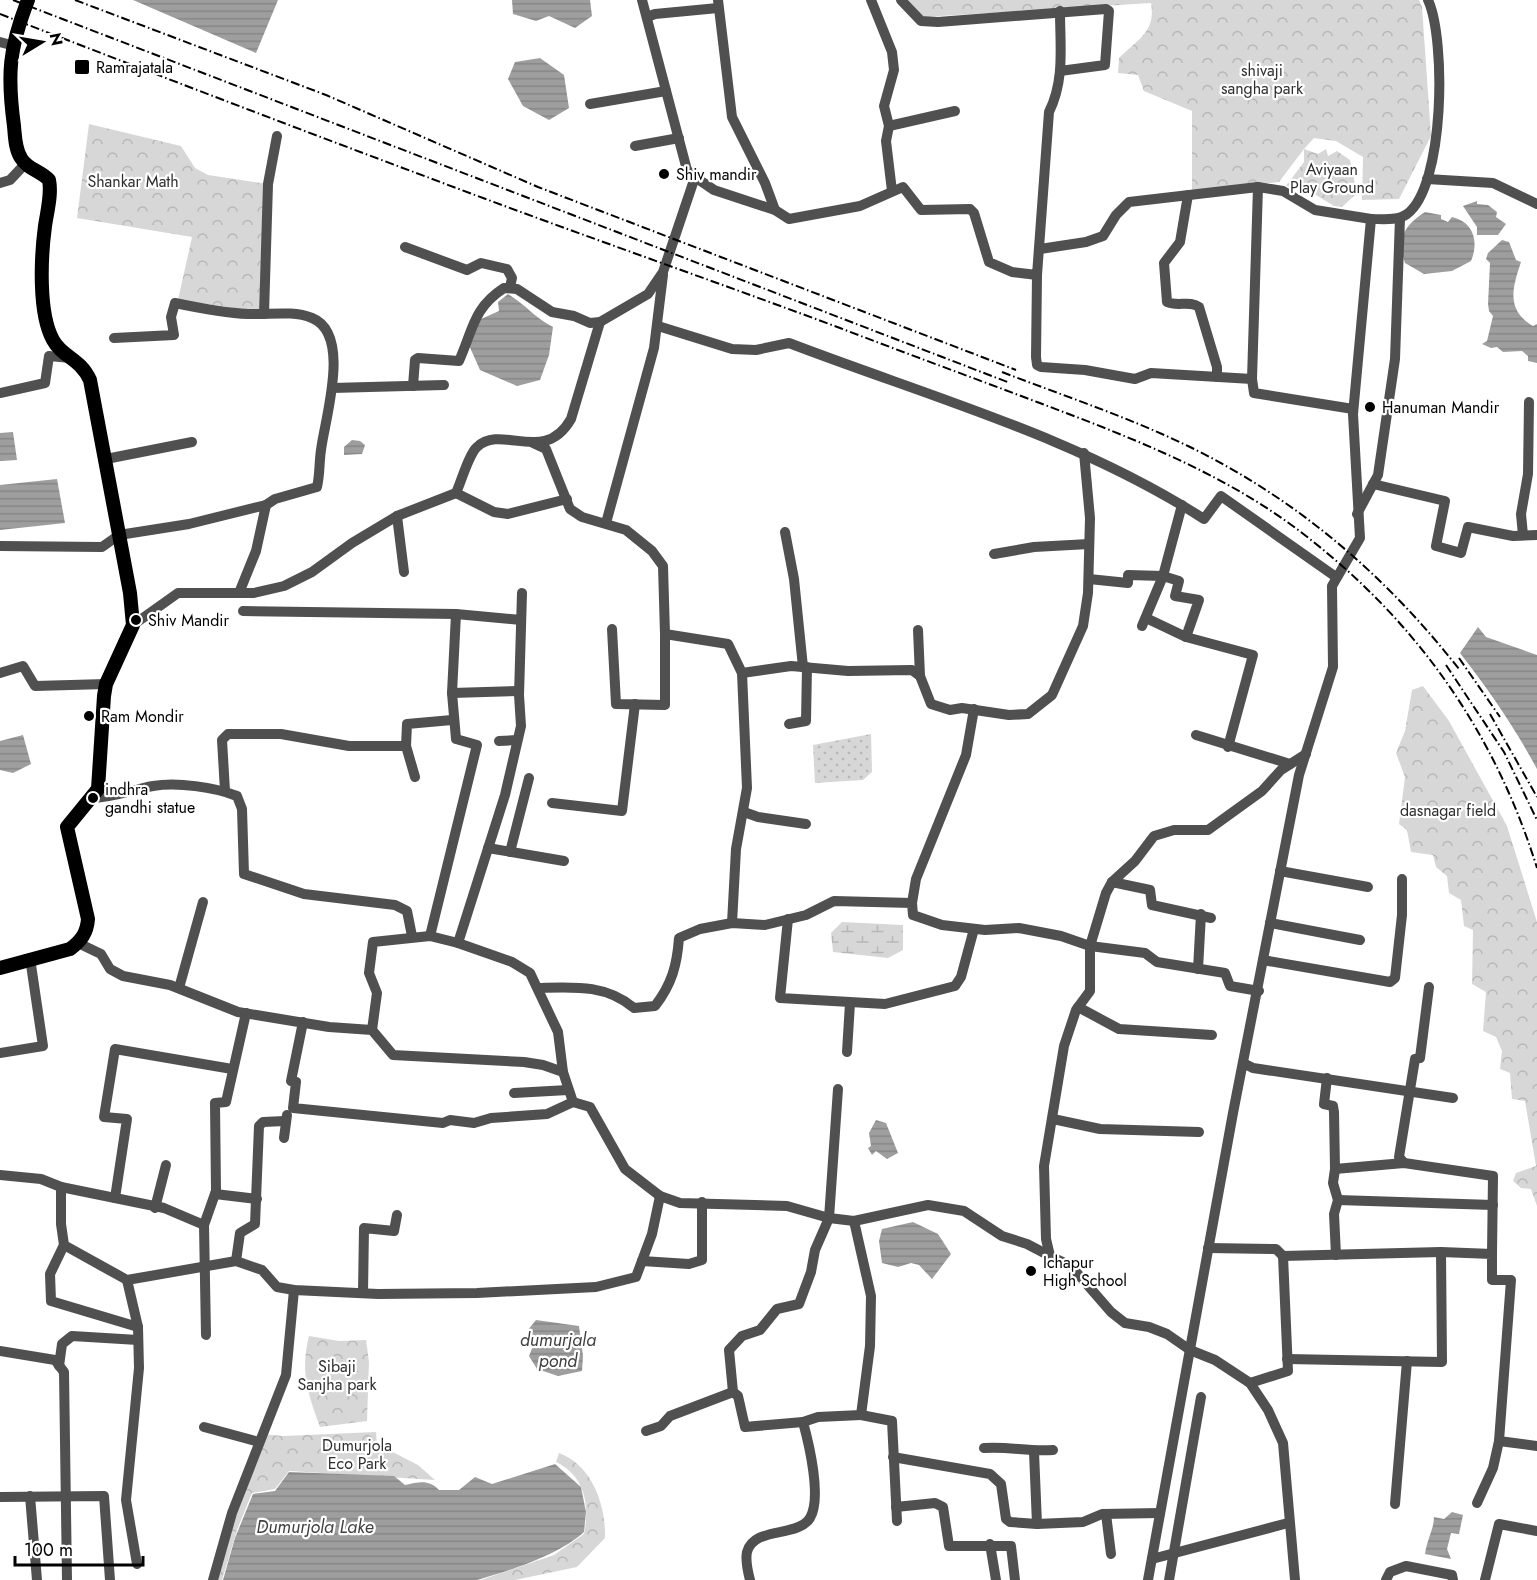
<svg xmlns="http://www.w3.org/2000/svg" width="1537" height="1580" viewBox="0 0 1537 1580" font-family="Jost,sans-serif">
<defs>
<pattern id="grass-dots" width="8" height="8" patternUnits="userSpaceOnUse" patternTransform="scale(1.5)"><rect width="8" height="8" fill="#d7d7d7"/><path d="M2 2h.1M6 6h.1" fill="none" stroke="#b7b7b7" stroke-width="1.8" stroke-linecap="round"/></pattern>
<pattern id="forest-crowns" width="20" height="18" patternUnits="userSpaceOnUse" patternTransform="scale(1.5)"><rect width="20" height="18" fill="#d7d7d7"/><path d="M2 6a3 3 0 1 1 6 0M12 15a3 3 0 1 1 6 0" fill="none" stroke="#b7b7b7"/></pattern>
<pattern id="wetland-marsh" width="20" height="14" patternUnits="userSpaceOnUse" patternTransform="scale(1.5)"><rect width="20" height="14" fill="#d7d7d7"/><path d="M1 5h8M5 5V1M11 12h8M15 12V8" fill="none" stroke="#b7b7b7"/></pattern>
<pattern id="water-rules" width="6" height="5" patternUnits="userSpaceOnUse" patternTransform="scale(1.5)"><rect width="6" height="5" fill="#9e9e9e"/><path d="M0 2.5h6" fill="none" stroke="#868686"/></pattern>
</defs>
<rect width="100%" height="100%" fill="#fff"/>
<polygon fill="url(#grass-dots)" points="871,734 872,772 863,780 815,783 813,745"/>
<g fill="url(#forest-crowns)">
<path d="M908 0H1419L1422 7 1431 136 1399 199 1362 200 1363 157 1336 141 1314 138 1304 149 1318 154 1326 149 1328 156 1337 151 1350 160 1357 193 1342 207 1334 206 1306 189 1286 186 1304 162V149L1279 182 1192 192V111L1144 91 1138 75 1118 73 1119 58C1138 39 1156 32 1151 3L924 17Z"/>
<polygon points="89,124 181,146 195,168 208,175 268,184 263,312 178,300 192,237 77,218"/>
<polygon points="1423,686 1449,721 1507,826 1537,922 1537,1206 1531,1189 1521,1188 1513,1181 1516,1173 1536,1166 1525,1101 1512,1099 1510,1073 1500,1069 1502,1051 1496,1037 1483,1031 1486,992 1472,984 1473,930 1464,926 1461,900 1449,893 1447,876 1436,867 1433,855 1411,852 1407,830 1399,824 1405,777 1396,753 1405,731 1412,690"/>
<path d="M309 1336 339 1341 366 1340 369 1362 367 1421 320 1427C308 1393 300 1372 309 1336Z"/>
<polygon points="376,1432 377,1444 418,1465 435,1480 289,1471 275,1489 252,1493 237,1530 222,1580 215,1580 261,1434 283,1436"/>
<path d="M559 1453C592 1465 606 1505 605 1538L577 1567 515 1580H481L554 1555 584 1534C590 1505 585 1476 556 1462Z"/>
</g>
<polygon fill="url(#wetland-marsh)" points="842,922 903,925 903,950 888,958 833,952 831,933"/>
<g fill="url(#water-rules)">
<polygon points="133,0 278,0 256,53"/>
<polygon points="512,0 590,0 592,16 575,28 549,16 536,21 513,14"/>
<polygon points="540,58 564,75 569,108 549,120 523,106 508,79 515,62"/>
<polygon points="1477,201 1477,204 1488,205 1497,212 1496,217 1506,224 1498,235 1477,235 1477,227 1463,206"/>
<path d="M1425 212 1441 215V219L1448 222 1452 217C1474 222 1479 242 1471 261L1452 271 1424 274 1405 263C1396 238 1405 225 1425 212Z"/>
<path d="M1502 240 1509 242 1516 260 1521 262C1512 289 1506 310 1533 326L1537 324V363L1528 361V356L1522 351 1503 352 1497 347 1491 348 1482 344 1487 341 1493 316 1489 311 1488 304 1490 263 1486 259 1488 253Z"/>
<path d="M508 294C527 306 533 316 553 327L549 355 540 380 517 386 480 370 468 343 481 319 499 311 498 302Z"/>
<polygon points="13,432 17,460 0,461 0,433"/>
<polygon points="352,440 360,441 365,445 362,454 344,455 344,447"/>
<polygon points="57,479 65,523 0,530 0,485"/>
<path d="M1478 627 1486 637 1537 655V769C1515 728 1489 690 1460 653Z"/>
<polygon points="23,735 31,764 13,773 0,770 0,741"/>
<polygon points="876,1120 886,1123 898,1153 887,1159 876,1151 872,1155 868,1148 871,1146 869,1133"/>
<polygon points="913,1222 938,1234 951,1254 932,1279 919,1265 911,1263 898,1267 882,1263 879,1241 882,1229"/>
<polygon points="536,1320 579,1326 583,1356 582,1371 558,1376 537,1369 529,1356 535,1341 527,1331"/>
<path d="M555 1464 581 1487 586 1512 584 1532C559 1555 509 1571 477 1580H223L235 1538 253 1494 275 1491 289 1472 394 1476 405 1485C419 1482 429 1479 439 1490H459L475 1477 492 1484Z"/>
<path d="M1452 1512 1463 1515 1459 1534 1451 1533 1447 1549 1451 1559 1425 1554C1427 1539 1434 1529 1434 1517L1444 1519Z"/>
</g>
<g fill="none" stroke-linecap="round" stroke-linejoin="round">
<g stroke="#505050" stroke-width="10">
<polyline points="718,0 732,117 765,183 775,210"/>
<polyline points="871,0 892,52 894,70 884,106 889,126 886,141 892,191"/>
<polyline points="901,0 921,21 938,22 1106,9 1109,11 1105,65 1060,71"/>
<polyline points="647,17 655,14 718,8"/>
<polyline points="0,42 11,45"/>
<polyline points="590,104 666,91"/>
<polyline points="889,126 955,111"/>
<polyline points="635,146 679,138"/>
<path d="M695 177 714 190 775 210 789 219 860 206 903 187 921 210 970 209 974 213 989 262 1012 272 1037 275 1049 112C1065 80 1060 46 1060 11"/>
<polyline points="1427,179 1493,183 1537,204"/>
<polyline points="0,183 10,180 25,164"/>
<polyline points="1258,187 1252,379 1254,393 1353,409"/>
<path d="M1188 195 1180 242 1164 263 1167 302C1178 307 1190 300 1199 307L1217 367V377"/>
<polyline points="405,247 467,270 481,263 507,269 512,278 510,287"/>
<polyline points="1040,249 1086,242 1103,236 1116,215 1129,202 1258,187 1283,191 1315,210 1371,219"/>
<polyline points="1037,275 1036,357 1037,365 1041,367 1085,370 1135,379 1151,373 1252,379"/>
<polyline points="264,314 268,184 277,136"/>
<path d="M658 326 732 349 756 350 789 343C930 397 1077 437 1204 519L1221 496 1336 577"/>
<path d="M114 338 174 335 171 317 175 303C199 308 224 313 248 314 269 315 292 310 312 318 352 334 325 418 321 450 319 463 320 475 317 487L275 499 266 505"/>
<path d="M413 386 415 360 418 358 459 361C473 330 473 308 504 288L517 289 552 312 574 316 590 323 600 322 648 294 663 272 695 177 687 170 642 0"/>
<polyline points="332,388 444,385"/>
<polyline points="0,393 45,383 49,356 71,358"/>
<polyline points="533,443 546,449 570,509 582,517 626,530 652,551 663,566 665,634 728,644 742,673 791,666 848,671 912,670 920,676 931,704 950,710 962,708 1009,715 1028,714 1052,695 1083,626 1088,593 1090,518 1084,453"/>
<polyline points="106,459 192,442"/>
<polyline points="1373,484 1445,501 1436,546 1461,553 1468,527 1513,536 1537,535"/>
<polyline points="456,493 494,512 508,514 567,499"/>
<polyline points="1357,514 1378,475 1395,359 1400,218"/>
<polyline points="397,516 404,572"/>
<polyline points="606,523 654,348 663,275"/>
<polyline points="785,532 794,579 803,667"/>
<polyline points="1523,535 1521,514 1528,474 1529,402"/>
<polyline points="0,546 102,547 119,535 189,524 266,505 256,551 239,593"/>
<polyline points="994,554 1034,547 1089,544"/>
<polyline points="1089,579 1128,583 1128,575 1163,576 1179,581 1175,596 1199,600 1186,637"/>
<polyline points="522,593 519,695 521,726 505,795 458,943 512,962 530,973 558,1032 563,1072"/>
<polyline points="243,611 456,614 521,620"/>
<polyline points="1146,618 1186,637 1253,655 1228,747"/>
<path d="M133 625 178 593H254L284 586 312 572 352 543 397 516 456 493C461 482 469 454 477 447 502 423 544 466 571 419L600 322"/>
<polyline points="1142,626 1163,576 1182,505"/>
<polyline points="612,629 616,704 665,705 665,634"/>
<polyline points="918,630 920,676"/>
<polyline points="0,673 23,666 35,686 106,684"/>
<polyline points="452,693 519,691"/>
<polyline points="789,724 806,721 807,667"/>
<polyline points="1196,735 1290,764"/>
<polyline points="499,741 517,740"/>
<polyline points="415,777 406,746 407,724 452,720"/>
<polyline points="225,791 222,740 228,734 281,734 349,746 406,746"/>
<path d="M93 798C115 797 132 790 153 786 177 782 214 787 237 796L242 809 244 874 304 894 395 905 407 911 412 936"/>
<polyline points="552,803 622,811 635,704"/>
<polyline points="744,812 758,817 806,824"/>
<polyline points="488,848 564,861"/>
<polyline points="510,852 529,778"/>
<polyline points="1280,871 1368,887"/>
<polyline points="1112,882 1150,890 1152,905 1211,918"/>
<polyline points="912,903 916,879 966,755 974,709"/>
<polyline points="788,919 780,998 885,1004 955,986 961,977 974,929"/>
<polyline points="732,923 736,849 747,788 742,673"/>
<polyline points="1270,923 1360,940"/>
<polyline points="430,936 477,745 456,739 452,693 456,614"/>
<polyline points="78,943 101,954 110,969 123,976 170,985 238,1012 329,1027 372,1030 393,1055 524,1062 543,1065 563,1072 573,1102 590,1107 625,1169 660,1196 680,1203 787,1206 829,1218 854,1221 928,1205 964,1211 1002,1236 1027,1244 1050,1256"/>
<polyline points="1263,960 1390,982 1395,978 1402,915 1402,879"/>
<polyline points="1198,969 1201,914"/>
<polyline points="179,988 203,902"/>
<path d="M538 988C573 987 606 984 634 1008L655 1006C672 984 677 965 679 938L700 929 732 923 765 925 806 915 834 901 912 903 913 915 942 925 985 930 1019 928 1061 936 1090 946 1106 893 1112 882 1135 861 1154 836 1174 830H1208L1262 791 1281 770 1306 754"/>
<polyline points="1259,991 1230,986 1225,973 1157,962 1145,953 1090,946 1090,991 1076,1010 1064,1046 1044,1166 1046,1239 1050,1256 1071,1266 1111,1312 1125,1323 1149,1327 1167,1334 1190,1350 1215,1360 1250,1383 1268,1410 1283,1443 1295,1580"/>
<polyline points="1078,1007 1119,1029 1212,1035"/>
<polyline points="303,1022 291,1081 296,1082 293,1108 443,1123 450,1120 474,1123 491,1118 547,1114 573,1102"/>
<polyline points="372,1030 377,993 369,973 373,942 430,936 458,943"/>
<polyline points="847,1052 850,1003"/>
<polyline points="0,1053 43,1046 30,958"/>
<polyline points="1243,1063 1253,1068 1453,1098"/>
<polyline points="1327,1078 1324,1104 1333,1106 1334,1112 1335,1169 1333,1183 1338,1200 1334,1214 1336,1255"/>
<polyline points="514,1093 568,1090"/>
<polyline points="1053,1119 1100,1129 1199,1132"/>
<polyline points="284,1138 287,1115"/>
<polyline points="1404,1163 1399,1157 1415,1059 1420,1058 1429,987"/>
<polyline points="1335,1169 1404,1163 1493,1176 1492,1254"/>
<polyline points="0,1175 41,1179 61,1187 164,1208 204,1225"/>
<polyline points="61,1187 61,1224 64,1245 127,1280 236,1261 262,1270 277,1287 294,1290 378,1294 477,1293 596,1287 636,1277 652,1234 660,1196"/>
<polyline points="215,1194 257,1199"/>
<polyline points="115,1198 127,1119 104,1117 115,1049 232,1069"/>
<polyline points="1338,1200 1493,1205"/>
<polyline points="155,1208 166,1165"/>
<polyline points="64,1245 50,1274 51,1301 138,1327"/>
<polyline points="1208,1248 1276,1249 1283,1256 1288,1371 1250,1383"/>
<polyline points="1283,1256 1441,1252"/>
<polyline points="236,1261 240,1233 255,1224 259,1126 263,1122 285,1121"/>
<polyline points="642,1261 689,1264 702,1260 702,1202"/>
<polyline points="127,1280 138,1327 139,1368 126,1500 137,1564"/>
<polyline points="363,1293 364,1228 394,1231 397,1215"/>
<polyline points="206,1335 204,1225 216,1191 215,1103 226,1102 246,1013"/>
<polyline points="0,1351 55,1360 64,1372 67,1580"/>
<polyline points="1287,1359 1442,1362 1441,1252 1492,1254 1492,1280 1511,1280 1499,1441 1537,1446"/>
<polyline points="59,1366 62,1344 72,1336 138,1340"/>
<polyline points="861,1415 892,1421 897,1521"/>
<polyline points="803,1422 745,1427 738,1396 733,1392 729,1350 742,1336 760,1330 777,1309 799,1304 811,1272 815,1250 829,1218 838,1089"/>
<polyline points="204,1427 259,1442"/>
<polyline points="646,1431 661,1426 670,1416 733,1392"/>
<path d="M984 1448C1008 1446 1029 1452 1053 1450"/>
<polyline points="1034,1452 1037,1524"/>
<polyline points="893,1457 990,1474 1001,1484 1006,1519 1010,1522 1037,1524 1083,1522 1102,1514 1160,1513"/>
<polyline points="30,1496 37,1580"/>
<polyline points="0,1497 104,1496 110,1580"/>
<polyline points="1477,1503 1493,1468 1499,1441"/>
<polyline points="1395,1504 1407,1361"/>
<polyline points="896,1507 935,1503 943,1507 949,1546 1011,1546 1015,1580"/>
<polyline points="1106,1514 1111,1554"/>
<polyline points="990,1544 996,1580"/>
<polyline points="1152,1559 1288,1523"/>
<polyline points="213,1580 232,1513 286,1375 294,1290"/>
<path d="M750 1580C748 1572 745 1561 747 1552 754 1526 797 1538 810 1518 822 1498 809 1444 803 1422L818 1417 861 1415 870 1346 871 1296 854 1221"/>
<path d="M1148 1580 1233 1113 1299 775 1333 667 1332 586 1360 538 1353 414 1371 219C1382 219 1398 221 1407 214 1445 186 1446 39 1428 0"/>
<polyline points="1169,1580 1201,1397"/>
<polyline points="1386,1580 1390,1572 1406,1566 1452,1575 1453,1580"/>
<polyline points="1485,1580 1499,1524 1537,1531"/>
</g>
<path stroke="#000" stroke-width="14" d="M0 968 70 949C81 941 87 933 88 919L67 827 98 789 104 696 106 684 133 625 130 593 90 380C80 358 62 357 53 340 38 313 41 256 45 226 47 212 52 194 49 180 41 171 27 169 21 158 15 149 15 136 14 126 7 74 9 49 28 0"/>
<g stroke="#000" stroke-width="2" stroke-dasharray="9 3 1.5 3" stroke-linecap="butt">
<polyline points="13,0 1010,383"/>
<polyline points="75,0 326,95 538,187 1016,370"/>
<path d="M0 14C142 69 285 124 427 177 564 229 703 277 840 328 905 353 971 377 1037 402 1130 437 1227 474 1306 536 1418 623 1495 733 1537 868"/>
<path d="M1002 372C1064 396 1128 417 1188 446 1297 499 1385 575 1459 669"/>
<polyline points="1459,658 1500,717"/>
<polyline points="1446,665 1504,752 1537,820"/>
<polyline points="1490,714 1537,797"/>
</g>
</g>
<g fill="#000" stroke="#fff" stroke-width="2">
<rect x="74" y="59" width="16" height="16" rx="3"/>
<circle cx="664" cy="174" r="6"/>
<circle cx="1370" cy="407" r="6"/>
<circle cx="136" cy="620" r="6"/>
<circle cx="89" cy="716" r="6"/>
<circle cx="93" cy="798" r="6"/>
<circle cx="1031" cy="1271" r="6"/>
</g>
<g text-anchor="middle" stroke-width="4.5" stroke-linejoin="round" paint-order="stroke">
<g font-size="16" fill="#000" stroke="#fff" text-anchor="start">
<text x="96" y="73">Ramrajatala</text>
<text x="676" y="180">Shiv mandir</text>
<text x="1382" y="413">Hanuman Mandir</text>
<text x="148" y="626">Shiv Mandir</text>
<text x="101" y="722">Ram Mondir</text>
<text x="105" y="795">indhra<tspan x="105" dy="18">gandhi statue</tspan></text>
<text x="1043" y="1268">Ichapur<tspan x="1043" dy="18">High School</tspan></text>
</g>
<g font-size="16" fill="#2e2e2e" stroke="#fff">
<text x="1262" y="76">shivaji<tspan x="1262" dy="18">sangha park</tspan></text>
<text x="1332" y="175">Aviyaan<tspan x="1332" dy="18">Play Ground</tspan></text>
<text x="133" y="187">Shankar Math</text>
<text x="1448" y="816">dasnagar field</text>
<text x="337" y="1372">Sibaji<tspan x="337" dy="18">Sanjha park</tspan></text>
<text x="357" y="1451">Dumurjola<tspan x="357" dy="18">Eco Park</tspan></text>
</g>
<g font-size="18" font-style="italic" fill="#3f3f3f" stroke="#fff">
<text x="558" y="1346">dumurjala<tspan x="558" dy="21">pond</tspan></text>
<text x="315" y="1533">Dumurjola Lake</text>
</g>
</g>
<g transform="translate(42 42) rotate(79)" stroke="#ffffff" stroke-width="4.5" paint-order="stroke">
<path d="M0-4.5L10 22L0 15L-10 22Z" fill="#000000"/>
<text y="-9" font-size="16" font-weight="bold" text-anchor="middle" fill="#000000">N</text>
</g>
<path d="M15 1556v9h128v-9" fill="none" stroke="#000000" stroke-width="3"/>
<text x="24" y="1556" font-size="18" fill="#000000" stroke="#ffffff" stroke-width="4.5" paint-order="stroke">100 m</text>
</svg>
